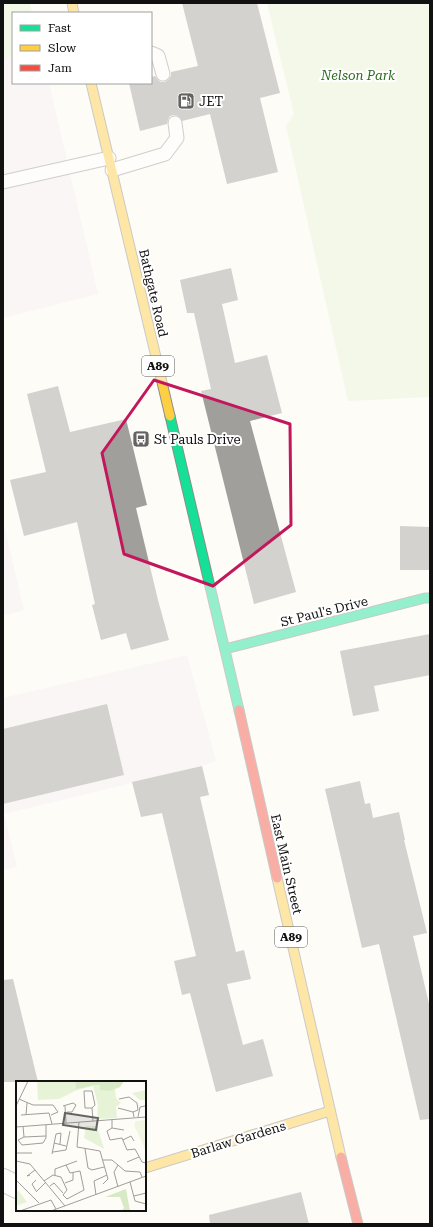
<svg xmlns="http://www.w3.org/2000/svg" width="433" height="1227" viewBox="0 0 433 1227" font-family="'Roboto Serif',serif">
<rect width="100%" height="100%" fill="#fdfcf7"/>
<g fill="#f5f0f3">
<polygon points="13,57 13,83 49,83 98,294 3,318 3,59"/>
<polygon points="3,521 24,610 3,616"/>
<polygon points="187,655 216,761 202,766 4,814 17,867 3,870 3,698"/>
</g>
<g fill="#e7f3d7">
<polygon points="3,3 30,3 32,13 13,13 13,57 3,59"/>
<polygon points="267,3 430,3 430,397 348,401 286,126 294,114"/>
</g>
<g fill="#a19f9c">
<polygon points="182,3 257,3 280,93 260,98 278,172 227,184 210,114 182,121 178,116 174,115 170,116 168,120 167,124 140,131 129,83 151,83 151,77 155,76 158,80 161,82 165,82 169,79 171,76 171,72 198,66"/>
<polygon points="231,268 238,300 222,304 235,363 267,355 282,413 250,421 296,592 254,604 201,391 211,389 194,313 187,313 180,280"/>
<polygon points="58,386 70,432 126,419 147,505 136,508 158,600 169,640 131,650 126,633 101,640 92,605 95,604 77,522 24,536 10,480 46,472 27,394"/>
<polygon points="400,526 430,527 430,570 400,570"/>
<polygon points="430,634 430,675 374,686 379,711 353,716 340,651"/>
<polygon points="107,704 124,775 3,804 3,729"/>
<polygon points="202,766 209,795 200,797 236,952 244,950 251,979 227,984 243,1045 263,1039 273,1076 216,1092 190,993 182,995 174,961 196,956 162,813 141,817 132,782"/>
<polygon points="360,781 365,804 370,803 373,818 399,812 405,840 404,840 427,933 413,936 430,1008 430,1119 420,1120 379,944 362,948 325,789"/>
<polygon points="13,979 38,1082 3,1082 3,980"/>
<polygon points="301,1192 309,1224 210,1224 209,1215"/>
</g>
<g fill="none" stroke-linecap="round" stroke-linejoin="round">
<g stroke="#979795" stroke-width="15">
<g id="lane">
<polyline points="151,53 158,56 163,74"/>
<polyline points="112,170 165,154 177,138 175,123"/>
<polyline points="3,182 109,158"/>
</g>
</g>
<g stroke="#979795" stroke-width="24">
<polyline id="street" points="3,1180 17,1187"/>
</g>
<g stroke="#8e8d8b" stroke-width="11">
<g id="fast">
<polyline points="170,416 239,710"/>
<polyline points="225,649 425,598 430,598"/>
</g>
</g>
<g stroke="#8e8d8b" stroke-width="11">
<g id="slow">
<polyline points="72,3 74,13"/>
<polyline points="91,83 170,416"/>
<polyline points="277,878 341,1157"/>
<polyline points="145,1168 330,1111"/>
</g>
</g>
<g stroke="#8e8d8b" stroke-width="11">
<g id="jam">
<polyline points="239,710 277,878"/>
<polyline points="341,1157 358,1224"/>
</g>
</g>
<use href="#lane" stroke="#fffffe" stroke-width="13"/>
<use href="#street" stroke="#fffffe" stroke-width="22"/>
<use href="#fast" stroke="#16e098" stroke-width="9"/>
<use href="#slow" stroke="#ffcf43" stroke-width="9"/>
<use href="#jam" stroke="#f24e42" stroke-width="9"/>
</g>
<path d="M0 0H433V1227H0ZM154 380 290 424 291 525 213 586 124 554 102 453Z" fill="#fdfcf7" fill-opacity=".55" fill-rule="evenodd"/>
<path fill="none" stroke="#c2185b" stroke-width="3" stroke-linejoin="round" d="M154 380 290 424 291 525 213 586 124 554 102 453Z"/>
<defs>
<g id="fuel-square" transform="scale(0.9)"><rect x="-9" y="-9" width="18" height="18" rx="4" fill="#646362" stroke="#fff"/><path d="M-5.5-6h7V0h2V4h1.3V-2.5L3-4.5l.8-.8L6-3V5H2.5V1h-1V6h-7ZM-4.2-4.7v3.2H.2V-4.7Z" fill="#fff"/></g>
<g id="bus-square" transform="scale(0.9)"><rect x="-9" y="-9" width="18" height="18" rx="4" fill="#646362" stroke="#fff"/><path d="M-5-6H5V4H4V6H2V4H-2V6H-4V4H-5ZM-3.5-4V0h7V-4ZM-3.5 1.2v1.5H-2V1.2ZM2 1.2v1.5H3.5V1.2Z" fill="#fff"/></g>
</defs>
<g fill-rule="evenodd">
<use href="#fuel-square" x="186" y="101"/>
<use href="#bus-square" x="141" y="439"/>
</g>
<g text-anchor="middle" stroke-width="4" stroke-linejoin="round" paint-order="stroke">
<g fill="#fff" stroke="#585858" stroke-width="1">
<rect x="142" y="356" width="32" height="20" rx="3"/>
<rect x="275" y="927" width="32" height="20" rx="3"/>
</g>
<g font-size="12" font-weight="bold" fill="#111">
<text x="158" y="370">A89</text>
<text x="291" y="941">A89</text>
</g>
<g font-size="13" font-style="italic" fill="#2f6b1f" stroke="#fff">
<text x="358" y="80">Nelson Park</text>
</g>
<g font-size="13" fill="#111" stroke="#fff" text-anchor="start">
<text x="199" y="106">JET</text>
<text x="154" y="444">St Pauls Drive</text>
</g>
<g font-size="13" fill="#111" stroke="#fff">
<text transform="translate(154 293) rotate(77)" y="5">Bathgate Road</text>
<text transform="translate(324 611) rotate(-14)" y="5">St Paul's Drive</text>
<text transform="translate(287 864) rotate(77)" y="5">East Main Street</text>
<text transform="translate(238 1139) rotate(-17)" y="5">Barlaw Gardens</text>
</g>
</g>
<g transform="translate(16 1081)">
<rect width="130" height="130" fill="#fdfcf7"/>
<path d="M21 0H59L60 7 80 4 94 10 99 8 100 17 105 22 100 26 101 37 81 38 82 24 77 5 61 9 43 18 22 19ZM130 9V19H124L116 12ZM70 45H81L88 68 68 57ZM2 109 11 121 0 125V112Z" fill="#e7f3d7"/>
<path d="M59 0H108L104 6 94 10 84 9V5L80 4 60 8ZM110 108 114 130H105L108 127 104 116H89Z" fill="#d8eac5"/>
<path d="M129 39 130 42 129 68 118 44 120 40Z" fill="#f0f6e1"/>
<path fill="none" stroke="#9f9e9b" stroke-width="1" d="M3 18 17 24H37L42 31 35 34M103 18 113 16 121 22 122 29 117 31 118 36M0 25 12 0M47 25 57 22 60 24 56 31H51M49 25 50 42M76 27H69L68 10H76L79 24 76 27 77 40M102 27 117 31M5 34 33 32 36 43M10 34 11 22M122 36 124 26 129 25M96 38V47L91 50 94 59 106 57 111 69 119 68 126 81 130 82M63 41 61 66 84 70 92 98 87 103M7 45 8 56 30 55M0 46 130 36M96 47 108 49M8 56 2 59 6 64 27 62 30 57V44M107 59 115 55 118 60M38 62 50 65M69 68 72 87 76 89 88 86M37 71 50 69 54 50M0 72H16M36 73 40 53 45 52 44 63M87 79H96L109 90 124 91 126 96M0 80 14 83 49 125M111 81 123 76M102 84 98 91 102 106M14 94 11 95 19 89M39 94V88L61 80M0 99 23 122M28 100 37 94 45 96 51 109 47 114 51 118 68 109 64 90 54 92 50 84M114 101 119 120 130 123M49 102 57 99V91M34 105 38 102 47 112M20 110 16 103 20 99M20 111 29 102M80 114 78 100 91 94M118 115 130 112M4 130 35 119 40 128M35 130 130 95"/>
<path fill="#646362" fill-opacity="0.15" stroke="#646362" stroke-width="2" d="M49 32 82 37 80 49 47 44Z"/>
<rect width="130" height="130" fill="none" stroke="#111" stroke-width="2"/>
</g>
<rect width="433" height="1227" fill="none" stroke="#111111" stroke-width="8"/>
<rect x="12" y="12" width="140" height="72" fill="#ffffff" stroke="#a0a0a0"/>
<rect x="20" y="25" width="20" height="6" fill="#16e098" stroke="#a0a0a0"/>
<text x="48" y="32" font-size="12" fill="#111111">Fast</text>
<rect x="20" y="45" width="20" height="6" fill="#ffcf43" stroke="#a0a0a0"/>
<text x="48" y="52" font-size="12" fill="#111111">Slow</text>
<rect x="20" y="65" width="20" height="6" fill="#f24e42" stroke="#a0a0a0"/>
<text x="48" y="72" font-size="12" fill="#111111">Jam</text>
</svg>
